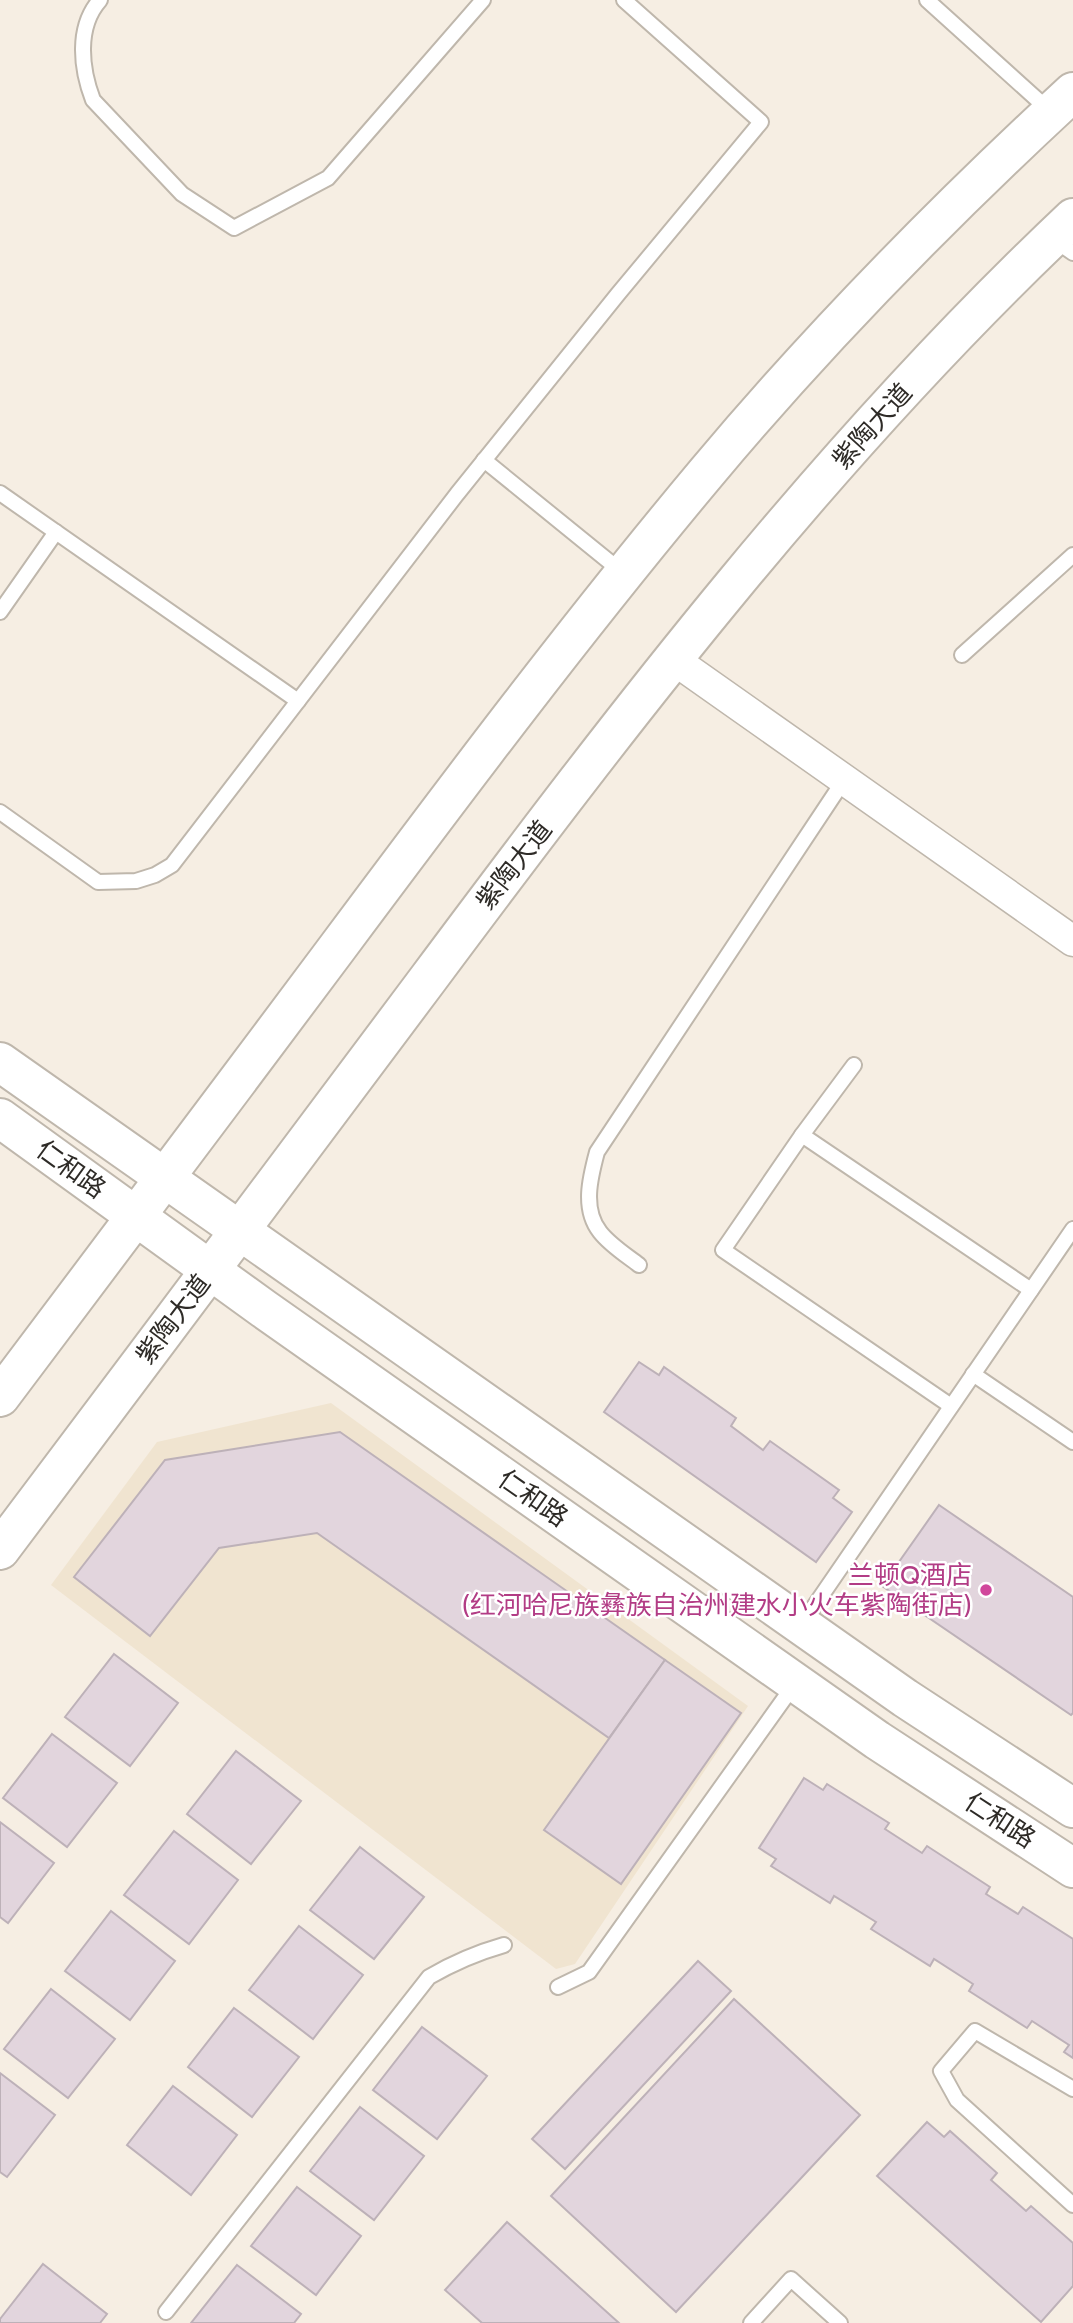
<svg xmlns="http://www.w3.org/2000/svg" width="1073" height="2323" viewBox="0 0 1073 2323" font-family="Cabin,'Noto Sans SC',sans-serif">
<rect width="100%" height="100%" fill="#f6eee3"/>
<polygon fill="#f0e4d0" points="331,1403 748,1706 575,1964 556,1969 51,1585 157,1442"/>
<g fill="#e2d5dd" stroke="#bdb1b8" stroke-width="2">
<polygon points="639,1362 659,1375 664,1367 736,1418 731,1426 763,1450 770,1441 839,1490 833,1498 852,1512 816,1562 604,1412"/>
<polygon points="340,1432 665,1660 609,1738 317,1533 219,1548 150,1636 74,1577 165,1460"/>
<polygon points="939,1505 1073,1597 1073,1713 1071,1715 882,1586"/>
<polygon points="114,1654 178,1703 130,1766 65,1717"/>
<polygon points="665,1660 741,1713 621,1884 544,1830"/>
<polygon points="52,1734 117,1783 67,1847 3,1798"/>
<polygon points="236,1751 301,1801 251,1864 187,1814"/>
<polygon points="804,1778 823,1790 827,1784 889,1823 885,1829 922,1853 927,1846 990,1887 986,1894 1018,1914 1023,1907 1073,1939 1073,2058 1064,2052 1069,2045 1032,2021 1027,2028 969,1991 973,1984 934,1959 930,1966 871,1929 876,1922 834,1896 830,1903 771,1866 776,1859 759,1848"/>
<polygon points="0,1822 54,1863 8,1923 0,1917"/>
<polygon points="174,1831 238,1880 189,1944 124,1895"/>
<polygon points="360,1847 424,1897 374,1959 310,1910"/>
<polygon points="111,1911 175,1961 130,2020 65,1971"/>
<polygon points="299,1926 363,1975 313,2039 249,1990"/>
<polygon points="698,1961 731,1991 565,2169 532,2139"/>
<polygon points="51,1989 115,2039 68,2098 4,2049"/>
<polygon points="734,1999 860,2115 676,2312 551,2196"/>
<polygon points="234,2008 299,2057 252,2117 188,2067"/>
<polygon points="422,2027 487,2076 437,2139 373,2090"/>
<polygon points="0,2073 55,2115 7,2177 0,2172"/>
<polygon points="173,2086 237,2135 191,2195 127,2145"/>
<polygon points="360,2107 424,2156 374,2220 310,2171"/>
<polygon points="927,2122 944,2137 950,2131 997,2173 991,2180 1026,2211 1031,2206 1073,2243 1073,2286 1041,2322 877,2176"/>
<polygon points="297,2187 361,2236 316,2295 251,2246"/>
<polygon points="507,2222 619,2323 482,2323 445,2290"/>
<polygon points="43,2264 107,2314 100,2323 0,2323 0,2319"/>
<polygon points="237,2265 301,2314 294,2323 191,2323"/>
</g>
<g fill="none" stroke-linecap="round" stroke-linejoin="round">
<g stroke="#bfb7ac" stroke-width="18">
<g id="lane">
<path d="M100 0C76 27 81 69 93 100L182 194 234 228 328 178 483 0"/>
<polyline points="927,0 1051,112"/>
<polyline points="1053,239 1073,253"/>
<polyline points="484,460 622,572"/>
<polyline points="0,493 298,701"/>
<polyline points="0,612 56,532"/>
<polyline points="962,655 1073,555"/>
<polyline points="0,812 98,882 136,881 155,875 172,865 457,494 618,294 761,122 624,0"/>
<polyline points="854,1065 802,1135 723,1250 951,1406"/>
<polyline points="802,1135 1031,1290"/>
<path d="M639 1265C626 1255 610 1245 600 1232 582 1209 590 1178 597 1152L844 780"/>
<polyline points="973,1374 1073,1442"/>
<polyline points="802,1624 1073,1229"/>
<polyline points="558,1987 589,1972 794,1685"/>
<polyline points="1073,2089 975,2031 941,2071 957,2100 1073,2205"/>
<path d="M166 2312 429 1977C453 1963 476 1953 504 1945"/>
<polyline points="751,2323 791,2279 840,2323"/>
</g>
</g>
<g stroke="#bfb7ac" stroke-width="33">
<polyline id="street" points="673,659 1073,941"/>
</g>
<g stroke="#bfb7ac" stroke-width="42">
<g id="secondary">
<polyline points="0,1062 905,1698 1073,1808"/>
<polyline points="0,1118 264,1309 877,1740 1073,1868"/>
<path d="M0 1397C112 1248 225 1098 337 948 457 787 578 626 707 472 820 337 944 211 1073 92"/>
<path d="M0 1550C143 1360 286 1169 428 979 627 712 830 447 1073 218"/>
</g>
</g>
<use href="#lane" stroke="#fff" stroke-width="14"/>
<use href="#street" stroke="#fff" stroke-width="30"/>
<use href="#secondary" stroke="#fff" stroke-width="38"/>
</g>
<circle fill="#d1479c" stroke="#fff" stroke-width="2.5" cx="986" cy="1590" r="7"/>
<g text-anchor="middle" stroke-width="5" stroke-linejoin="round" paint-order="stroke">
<g font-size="26" fill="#2e2b27" stroke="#fff">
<text transform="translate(872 426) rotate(-48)" y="9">紫陶大道</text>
<text transform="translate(514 865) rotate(-52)" y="9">紫陶大道</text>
<text transform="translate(71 1169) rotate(36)" y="9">仁和路</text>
<text transform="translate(173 1319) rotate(-53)" y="9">紫陶大道</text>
<text transform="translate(533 1498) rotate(35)" y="9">仁和路</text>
<text transform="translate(1000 1820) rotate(33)" y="9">仁和路</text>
</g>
<g font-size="26" fill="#b23c85" stroke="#fff" text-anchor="end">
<text x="972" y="1584">兰顿Q酒店<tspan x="972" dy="30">(红河哈尼族彝族自治州建水小火车紫陶街店)</tspan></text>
</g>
</g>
</svg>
